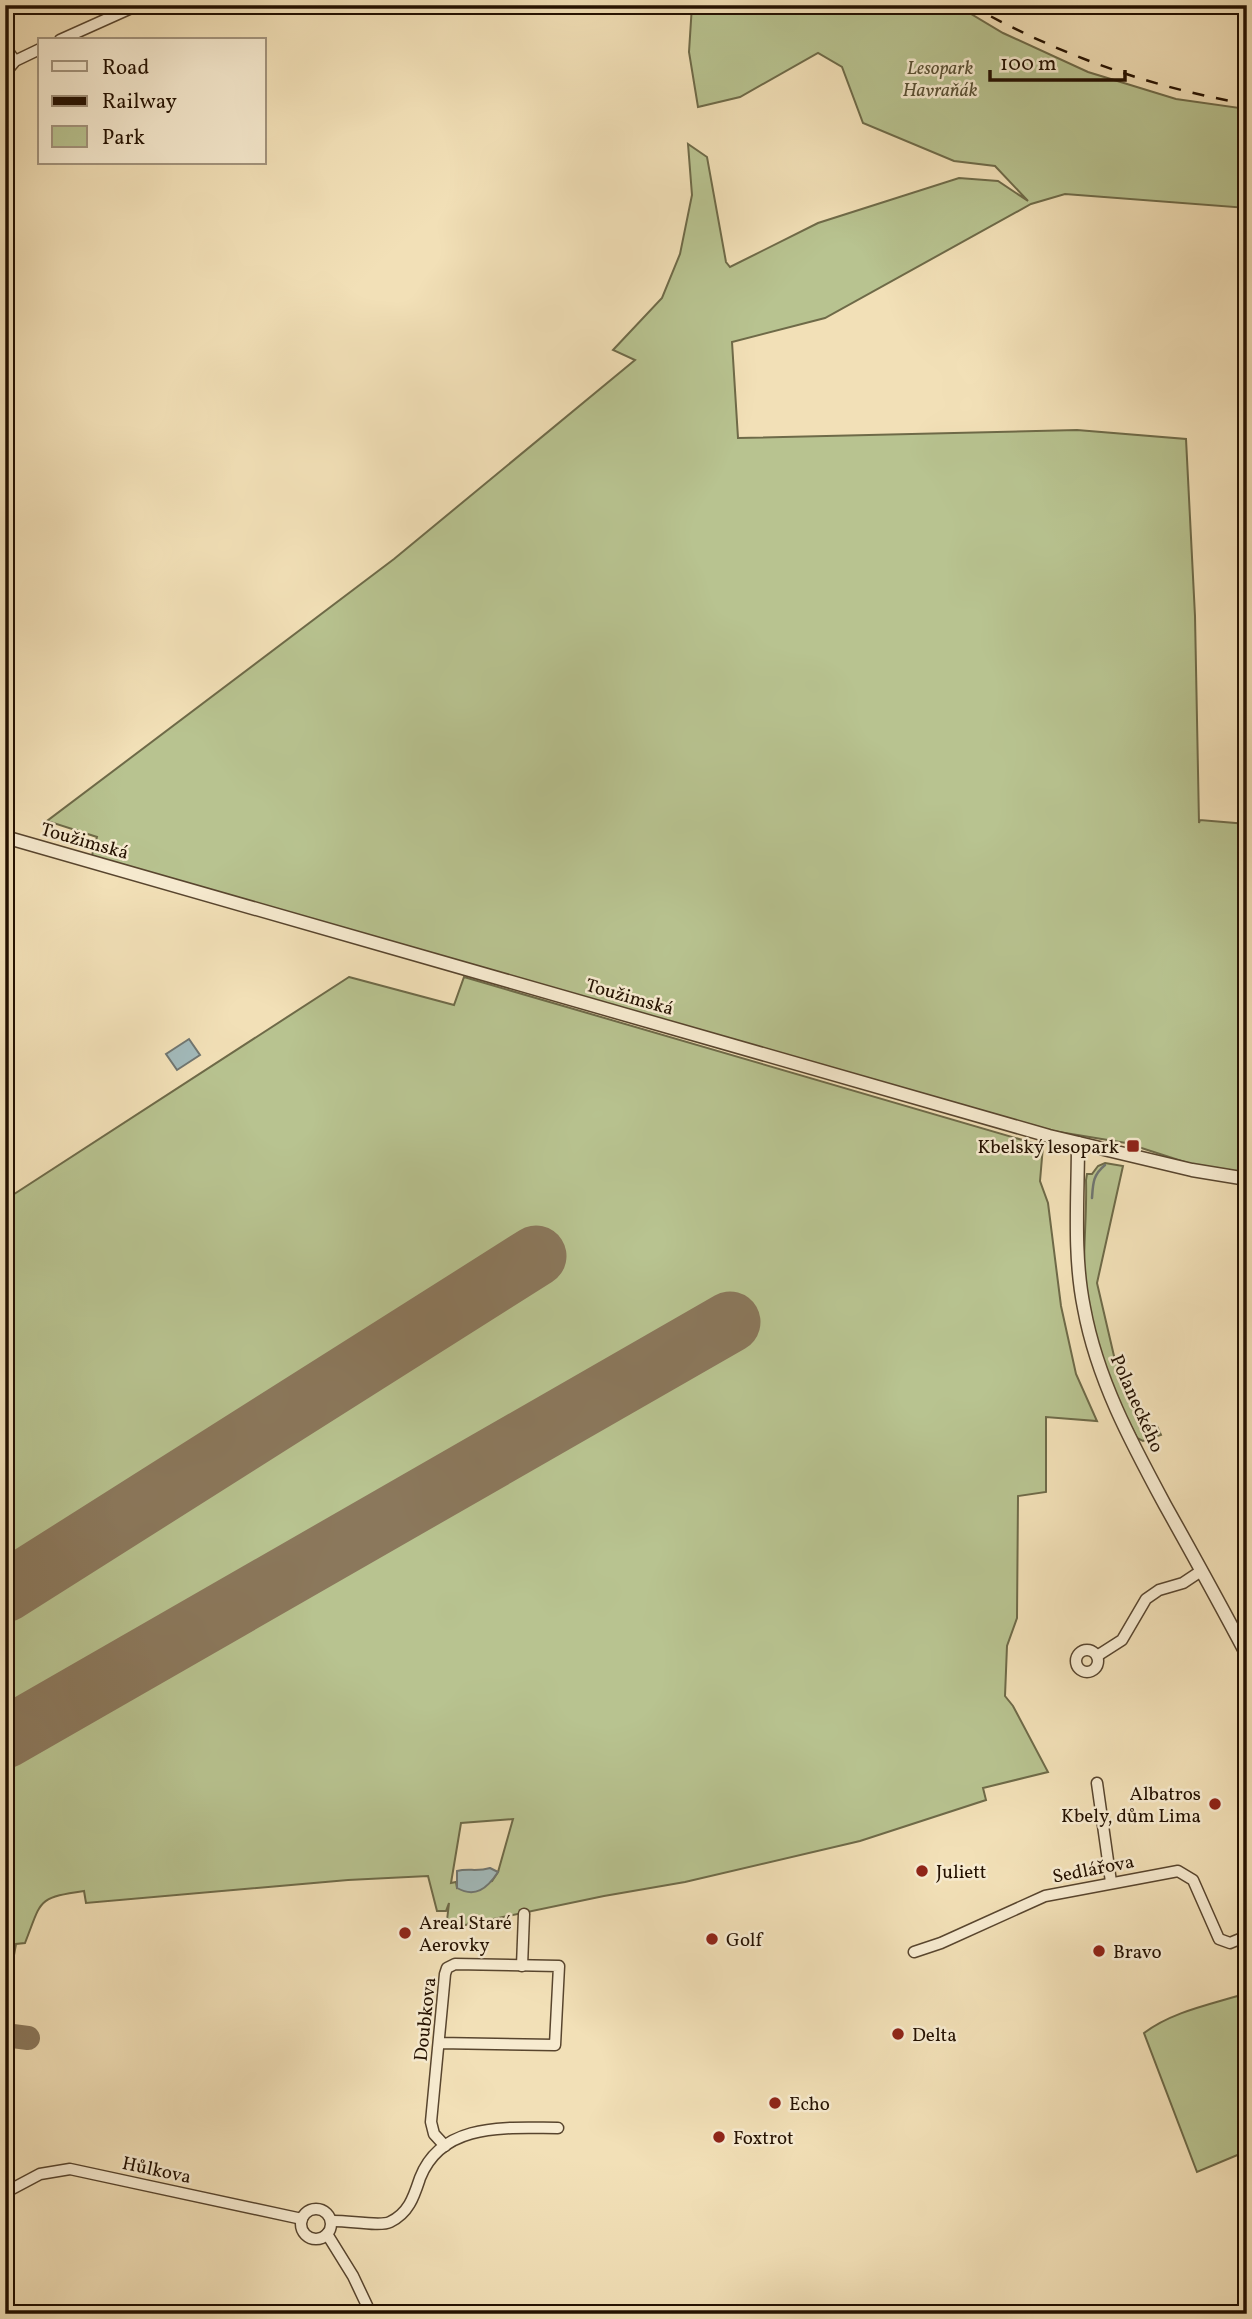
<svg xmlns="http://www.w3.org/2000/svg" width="1252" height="2319" viewBox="0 0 1252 2319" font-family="Vollkorn,serif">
<rect width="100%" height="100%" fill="#f2e0b7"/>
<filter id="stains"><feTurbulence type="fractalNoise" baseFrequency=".00286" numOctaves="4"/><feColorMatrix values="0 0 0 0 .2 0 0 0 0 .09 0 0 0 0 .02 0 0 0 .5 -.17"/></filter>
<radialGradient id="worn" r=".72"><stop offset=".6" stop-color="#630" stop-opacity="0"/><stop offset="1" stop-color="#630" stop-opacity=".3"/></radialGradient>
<g fill="#b8c390" stroke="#6e6a48" stroke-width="2" fill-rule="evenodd">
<polygon points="692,5 956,5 1003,33 1088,72 1176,99 1247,109 1247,208 1065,194 1031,204 825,318 732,342 738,438 1077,430 1186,439 1195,616 1199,823 1200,820 1247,824 1247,1175 1194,1165 1126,1143 1053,1131 91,859 97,837 47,821 394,559 635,360 613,350 662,298 680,254 692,195 688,144 707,157 726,262 730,267 818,223 959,178 998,181 1028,201 995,166 954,161 863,123 842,67 818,53 740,97 698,107 689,52"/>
<path d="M349 977 454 1005 464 977 1043 1146 1040 1181 1048 1203 1061 1306 1076 1374 1097 1421 1046 1417V1492L1018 1496 1017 1618 1007 1646 1005 1696 1013 1706 1048 1772 983 1788 986 1800 860 1841 685 1882 604 1896 446 1929 449 1903 446 1911H437L428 1876 348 1880 86 1903 84 1891C36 1898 42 1900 25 1943L16 1944 5 2005V1200ZM513 1819 498 1872 492 1881 457 1888 456 1882 451 1883 461 1823Z"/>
<path d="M1105 1163 1123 1166 1097 1283 1114 1356 1144 1426H1157L1161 1435 1143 1441 1137 1438C1110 1386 1086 1327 1084 1267 1084 1238 1087 1209 1086 1180L1087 1174H1092L1098 1166Z"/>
<path d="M1247 1993V2151L1197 2172 1144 2033C1173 2011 1213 2004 1247 1993Z"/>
</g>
<g fill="#a2babb" stroke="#707671" stroke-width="2">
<polygon points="189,1039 200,1055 177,1070 166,1054"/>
<path d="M490 1868 498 1872C487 1889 475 1898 457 1888V1871C468 1868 477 1872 490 1868Z"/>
</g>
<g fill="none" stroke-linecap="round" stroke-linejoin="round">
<path stroke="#707671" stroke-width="2.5" d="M1092 1198C1093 1183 1093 1175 1105 1165"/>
<polyline stroke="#8b785c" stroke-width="24" points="5,2035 28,2038"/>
<g stroke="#8b785c" stroke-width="61">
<polyline points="5,1592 536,1256"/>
<polyline points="5,1738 730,1322"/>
</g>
<g stroke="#58452e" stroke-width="13">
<g id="minor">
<polyline points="60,40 138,5"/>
<polyline points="5,47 15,61"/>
<polyline points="5,73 15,61 40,49"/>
<circle cx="1087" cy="1661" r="11"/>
<polyline points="1097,1656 1122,1640 1146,1599 1159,1590 1183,1583 1201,1571"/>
<polyline points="1097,1783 1111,1882"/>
<polyline points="914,1952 941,1943 1045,1896 1178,1871 1193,1880 1219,1939 1230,1943 1247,1936"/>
<polyline points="522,1966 524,1914"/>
<polyline points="439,2043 555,2045 559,1966 455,1964 447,1968 445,1974 431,2122 434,2134 445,2146"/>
<polyline points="8,2191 40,2174 70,2169 302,2219"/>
<circle cx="316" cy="2224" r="15"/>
<path d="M331 2221C346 2220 380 2227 390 2222 409 2213 414 2196 420 2178 442 2121 508 2128 558 2128"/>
<polyline points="327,2234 353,2276 371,2314"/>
</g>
</g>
<g stroke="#58452e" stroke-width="15">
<g id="tertiary">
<polyline points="5,837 1049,1136 1192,1170 1247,1179"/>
<path d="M1078 1143C1078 1198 1073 1254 1084 1308 1097 1379 1131 1442 1165 1505 1193 1555 1220 1604 1247 1655"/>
</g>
</g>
<use href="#minor" stroke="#f7ebd0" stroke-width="10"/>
<use href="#tertiary" stroke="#f7ebd0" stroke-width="12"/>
<path stroke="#241101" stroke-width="2.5" stroke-dasharray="12 12" stroke-linecap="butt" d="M970 5C1057 54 1149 87 1247 104"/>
</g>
<g fill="#8f2418" stroke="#f7ebd0" stroke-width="2.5">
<rect x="1126" y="1139" width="14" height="14" rx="3.5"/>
<circle cx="1215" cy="1804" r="7"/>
<circle cx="922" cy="1871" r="7"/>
<circle cx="405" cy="1933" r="7"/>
<circle cx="712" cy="1939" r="7"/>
<circle cx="1099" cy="1951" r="7"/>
<circle cx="898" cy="2034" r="7"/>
<circle cx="775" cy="2103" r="7"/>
<circle cx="719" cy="2137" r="7"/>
</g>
<g text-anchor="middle" stroke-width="5" stroke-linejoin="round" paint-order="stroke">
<g font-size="19" font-style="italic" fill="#584f33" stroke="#f7ebd0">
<text x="940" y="74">Lesopark<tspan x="940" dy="22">Havraňák</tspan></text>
</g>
<g font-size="19" fill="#241101" stroke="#f7ebd0">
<text transform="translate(85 840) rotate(16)" y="7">Toužimská</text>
<text transform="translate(630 996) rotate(16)" y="7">Toužimská</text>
<text transform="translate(1138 1403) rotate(66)" y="7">Polaneckého</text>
<text transform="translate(1093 1868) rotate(-11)" y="7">Sedlářova</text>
<text transform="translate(424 2019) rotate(-84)" y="7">Doubkova</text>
<text transform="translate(157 2169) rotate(12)" y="7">Hůlkova</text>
</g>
<g font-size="19" fill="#241101" stroke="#f7ebd0" text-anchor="start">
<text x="1119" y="1153" text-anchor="end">Kbelský lesopark</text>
<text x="1201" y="1800" text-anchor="end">Albatros<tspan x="1201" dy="22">Kbely, dům Lima</tspan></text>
<text x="936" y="1878">Juliett</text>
<text x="419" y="1929">Areal Staré<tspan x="419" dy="22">Aerovky</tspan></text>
<text x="726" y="1946">Golf</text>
<text x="1113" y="1958">Bravo</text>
<text x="912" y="2041">Delta</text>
<text x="789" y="2110">Echo</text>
<text x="733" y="2144">Foxtrot</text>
</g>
</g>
<rect width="1252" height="2319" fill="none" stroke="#f2e0b7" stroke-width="28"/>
<rect x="7" y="7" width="1238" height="2305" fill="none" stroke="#241101" stroke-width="3.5"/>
<rect x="14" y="14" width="1224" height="2291" fill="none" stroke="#241101" stroke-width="2"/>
<rect x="38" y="38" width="228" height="126" fill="#f7ebd0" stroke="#a3947d" stroke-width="2"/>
<rect x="52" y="61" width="35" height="10" fill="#f7ebd0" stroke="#a3947d" stroke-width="2"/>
<text x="102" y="74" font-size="21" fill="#241101">Road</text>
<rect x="52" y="96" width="35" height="10" fill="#241101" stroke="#a3947d" stroke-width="2"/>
<text x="102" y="108" font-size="21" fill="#241101">Railway</text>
<rect x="52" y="126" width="35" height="21" fill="#b8c390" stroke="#a3947d" stroke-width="2"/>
<text x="102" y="144" font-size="21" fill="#241101">Park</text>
<path d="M990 70v10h135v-10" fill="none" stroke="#241101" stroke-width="3.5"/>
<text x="1000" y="70" font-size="21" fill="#241101" stroke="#f7ebd0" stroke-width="5" paint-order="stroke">100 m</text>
<rect width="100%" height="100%" filter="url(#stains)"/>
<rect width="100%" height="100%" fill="url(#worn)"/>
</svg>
